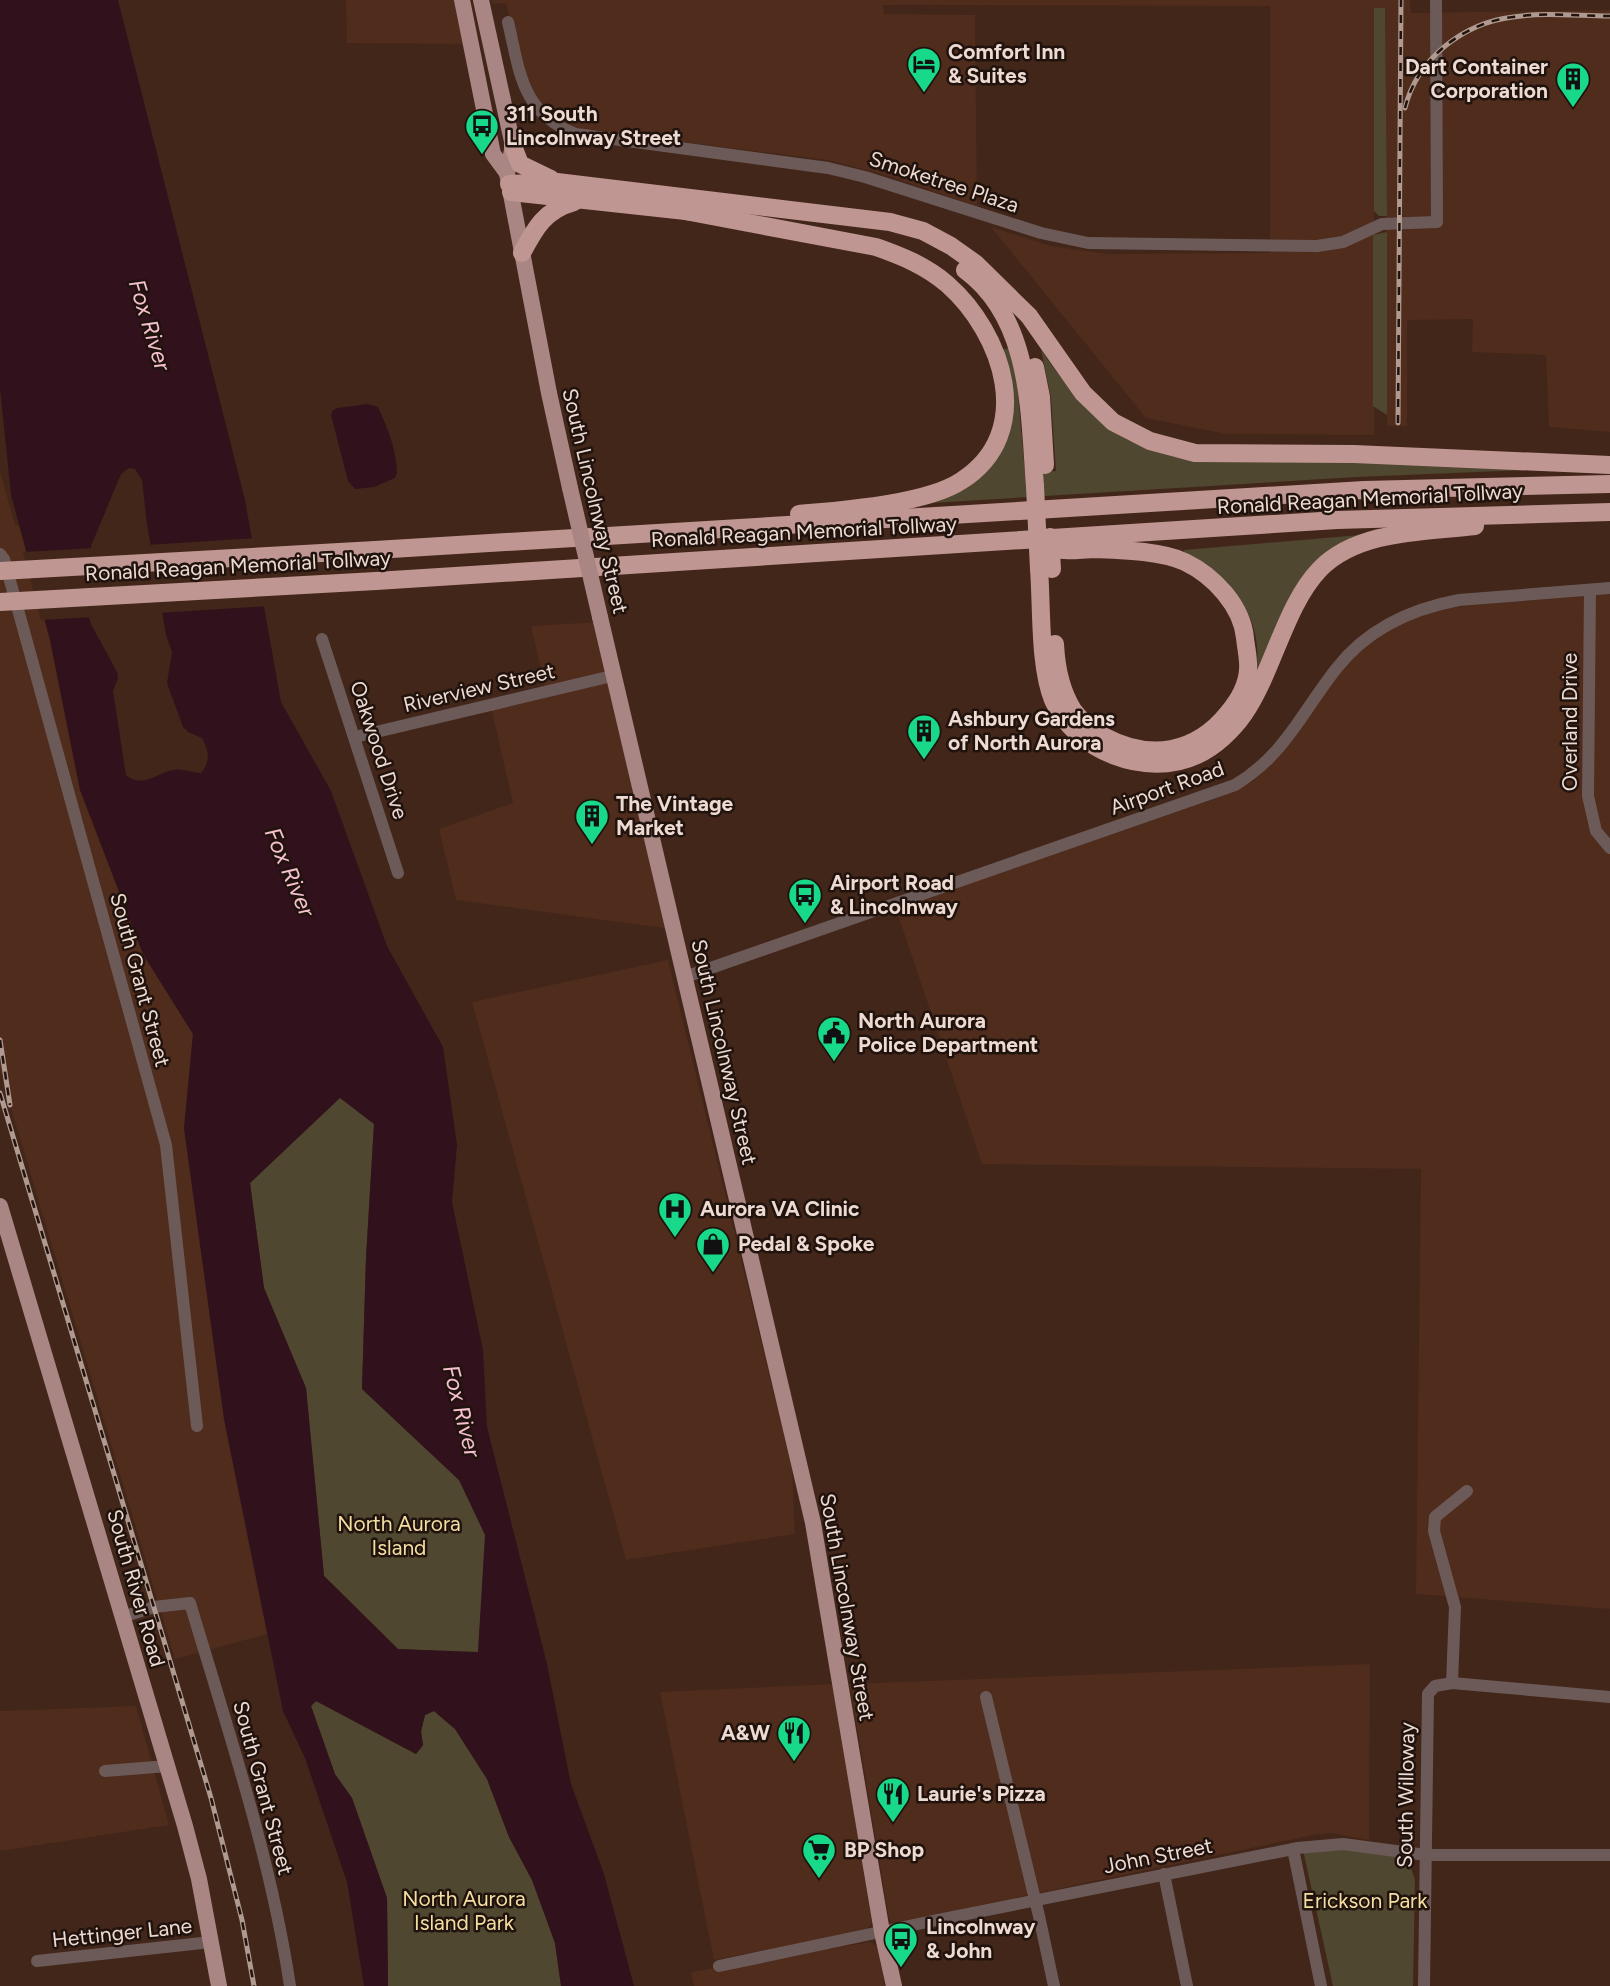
<svg xmlns="http://www.w3.org/2000/svg" width="1610" height="1986" viewBox="0 0 1610 1986" font-family="Figtree,sans-serif">
<rect width="100%" height="100%" fill="#422619"/>
<g fill="#4f2c1c">
<polygon points="346,0 456,0 466,44 347,43"/>
<polygon points="492,0 1410,0 1411,13 1610,10 1610,432 1549,427 1546,355 1472,352 1473,319 1407,320 1407,426 1387,426 1385,8 1374,9 1374,435 1226,434 1146,418 991,227 1051,246 1108,254 1270,253 1270,6 883,5 884,14 975,15 977,206 882,174 828,160 580,129 557,119 538,104 527,83 506,3 492,4"/>
<polygon points="0,471 15,525 20,526 50,640 80,790 143,954 193,1034 184,1128 224,1419 267,1634 175,1659 0,1071"/>
<polygon points="1610,594 1610,1609 1416,1594 1421,1169 982,1164 896,909 1217,798 1255,780 1281,754 1349,659 1381,628 1420,611 1558,596"/>
<polygon points="600,622 611,675 546,691 531,626"/>
<polygon points="611,678 671,929 456,900 439,829 513,803 491,707"/>
<polygon points="668,960 792,1468 795,1534 626,1560 472,1002"/>
<polygon points="1370,1664 1369,1840 1331,1833 1318,1834 899,1922 892,1922 889,1919 850,1684"/>
<polygon points="833,1684 872,1923 865,1930 714,1960 660,1692"/>
<polygon points="136,1706 169,1825 0,1851 0,1711"/>
<polygon points="871,1942 877,1947 885,1986 694,1986 691,1972"/>
</g>
<g fill="#4f4730">
<polygon points="1374,8 1385,8 1387,216 1379,216 1374,211"/>
<polygon points="1387,232 1387,415 1373,406 1373,235"/>
<path d="M1010 348 1017 383 1025 473 1056 471 1051 398 1041 349C1054 372 1096 419 1118 434 1140 448 1165 455 1190 460L1345 461 1550 469 1356 477 931 503 997 456 1002 350Z"/>
<path d="M1360 535 1343 545 1255 677C1267 621 1233 577 1184 552V550Z"/>
<polygon points="340,1097 374,1124 366,1258 362,1389 459,1480 486,1535 478,1653 398,1649 324,1576 306,1388 264,1288 250,1183"/>
<polygon points="316,1701 416,1754 423,1745 421,1731 425,1715 434,1711 455,1729 487,1779 509,1837 532,1880 555,1943 561,1986 388,1986 387,1898 352,1798 335,1775 311,1706"/>
<polygon points="1345,1847 1415,1860 1411,1868 1415,1880 1413,1986 1333,1986 1303,1850"/>
</g>
<g fill="#31121c" fill-rule="evenodd">
<path d="M0 0H118L245 500 281 702 331 791 387 946 443 1047 457 1145 452 1202 483 1350 487 1427 547 1664 571 1784 604 1874 634 1986H561L555 1943 532 1880 509 1837 487 1779 455 1729 434 1711 425 1715 421 1731 423 1745 416 1754 316 1701 311 1706 335 1774 352 1798 387 1898 388 1986H364L347 1882 305 1758 283 1711 224 1419 184 1128 193 1034 143 954 80 790 50 640 11 495 0 388ZM129 468 135 469 142 480 147 524 166 635 172 652 167 683 183 727 188 732 202 738C209 751 211 761 201 773 192 773 182 768 173 770 157 773 143 789 126 775L113 691 118 678 117 672 91 624 87 611V576L91 546 121 474ZM340 1098 374 1124 366 1258 362 1389 459 1480 485 1535 478 1652 398 1649 324 1576 306 1388 264 1288 250 1183Z"/>
<path d="M368 404 378 407C387 426 397 452 397 473L395 478 374 487 355 489 348 481 331 415 333 410 337 408Z"/>
</g>
<g fill="#422619">
<polygon points="256,538 269,606 159,613 147,545"/>
<polygon points="94,548 91,576 93,617 41,620 23,552"/>
</g>
<g fill="none" stroke-linecap="round" stroke-linejoin="round">
<g stroke="#6c5a59" stroke-width="12">
<path d="M508 22C520 72 521 113 576 134L828 168 865 177 1041 233 1088 243 1317 246 1343 242 1382 224 1437 222 1436 0"/>
<polyline points="0,554 4,559 166,1145 197,1426"/>
<polyline points="1590,590 1588,796 1596,831 1610,848"/>
<polyline points="322,639 398,873"/>
<polyline points="355,737 612,676"/>
<path d="M685 977 1235 785C1285 755 1302 712 1336 669 1367 629 1410 609 1459 600L1610 588"/>
<path d="M122 1617 154 1607 190 1603C227 1727 271 1858 290 1986"/>
<polyline points="1452,1683 1455,1607 1434,1531 1435,1517 1467,1491"/>
<polyline points="986,1697 1039,1916 1054,1986"/>
<polyline points="105,1771 167,1766"/>
<polyline points="1293,1849 1321,1986"/>
<polyline points="1164,1874 1187,1986"/>
<polyline points="37,1961 211,1942"/>
<polyline points="719,1966 937,1920 1298,1848 1343,1844 1426,1855 1610,1855"/>
<polyline points="1424,1986 1428,1694 1435,1686 1452,1683 1610,1697"/>
</g>
<g stroke="#a98583" stroke-width="16">
<polyline points="462,0 493,154 507,173"/>
<polyline points="481,0 513,146 507,173 509,184 549,393 570,488"/>
<polyline points="600,617 813,1523 882,1932 894,1986"/>
<polyline points="0,1206 185,1826 199,1879 219,1986"/>
</g>
<g stroke="#c09693" stroke-width="18">
<polyline points="513,146 520,164 551,179"/>
<polyline points="509,184 557,182 890,222 923,231 951,246 975,263 1029,316 1083,393 1113,422 1150,441 1195,453 1354,454 1610,465"/>
<polyline points="511,192 695,212"/>
<path d="M685 211 876 247C902 256 926 266 947 284 1003 333 1037 433 961 481 926 504 842 510 799 514"/>
<path d="M522 253C535 228 545 210 574 202"/>
<path d="M965 270C1032 319 1029 412 1035 486"/>
<polyline points="1035,367 1041,397 1045,465"/>
<path d="M1054 549C1068 552 1082 549 1096 549 1122 550 1162 551 1185 562 1214 576 1242 606 1245 638 1246 648 1249 660 1248 670 1247 686 1238 701 1228 713 1196 753 1150 761 1105 737 1093 730 1081 721 1073 710 1061 691 1056 665 1055 644"/>
<polyline points="375,550 1364,490 1610,484"/>
<path d="M1039 569C1042 607 1039 666 1053 700 1075 751 1146 779 1197 755 1215 747 1233 730 1244 714 1273 672 1285 605 1320 569 1358 530 1425 532 1475 526"/>
<polyline points="376,581 1337,520 1610,512"/>
</g>
<g stroke="#b09a90" stroke-width="5">
<g id="rail">
<path d="M1405 108C1417 59 1463 23 1513 17 1545 12 1578 16 1610 16"/>
<polyline points="1398,423 1401,0"/>
<polyline points="0,1040 10,1105"/>
<polyline points="0,1093 211,1798 242,1920 254,1986"/>
</g>
</g>
<use href="#rail" stroke="#20130d" stroke-width="2.5" stroke-dasharray="8" stroke-linecap="butt"/>
<polyline stroke="#a98583" stroke-width="16" points="570,488 600,617"/>
<g stroke="#c09693" stroke-width="18">
<polyline points="1035,486 1039,569"/>
<polyline points="1050,537 1052,569"/>
<polyline points="0,571 375,550"/>
<polyline points="0,602 376,581"/>
</g>
</g>
<defs>
<g id="hotel-pin" transform="scale(1.75)"><path d="M0 17L-7.5 6A9.5 9.5 0 1 1 7.5 6Z" fill="#18d989" stroke="#20130d"/><path d="M-6-4.5h1.5V1H6V5H4.5V3h-9V5H-6ZM-4 0a1.8 1.8 0 1 1 3.6 0ZM.5 0V-2.5h3Q6-2.5 6 0Z" fill="#111"/></g>
<g id="building-pin" transform="scale(1.75)"><path d="M0 17L-7.5 6A9.5 9.5 0 1 1 7.5 6Z" fill="#18d989" stroke="#20130d"/><path d="M-4-6H4V6H1V3H-1V6H-4ZM-2.5-4.3h1.7v1.8h-1.7ZM.8-4.3h1.7v1.8H.8ZM-2.5-1h1.7V.8h-1.7ZM.8-1h1.7V.8H.8Z" fill="#111"/></g>
<g id="bus-pin" transform="scale(1.75)"><path d="M0 17L-7.5 6A9.5 9.5 0 1 1 7.5 6Z" fill="#18d989" stroke="#20130d"/><path d="M-5-6H5V4H4V6H2V4H-2V6H-4V4H-5ZM-3.5-4V0h7V-4ZM-3.5 1.2v1.5H-2V1.2ZM2 1.2v1.5H3.5V1.2Z" fill="#111"/></g>
<g id="civic-pin" transform="scale(1.75)"><path d="M0 17L-7.5 6A9.5 9.5 0 1 1 7.5 6Z" fill="#18d989" stroke="#20130d"/><path d="M-.6-6.5H3V-4.5H.6V-3L4-1V1h2V6H-6V1h2V-1L-.6-3ZM-1.2 2.5V6h2.4V2.5Z" fill="#111"/></g>
<g id="hospital-pin" transform="scale(1.75)"><path d="M0 17L-7.5 6A9.5 9.5 0 1 1 7.5 6Z" fill="#18d989" stroke="#20130d"/><path d="M-5-5h3v3.5h4V-5h3V5h-3V1.5h-4V5h-3Z" fill="#111"/></g>
<g id="shop-pin" transform="scale(1.75)"><path d="M0 17L-7.5 6A9.5 9.5 0 1 1 7.5 6Z" fill="#18d989" stroke="#20130d"/><path d="M-5-2.5h2.3a2.7 3.5 0 0 1 5.4 0H5L5.5 6h-11ZM-1.5-2.5h3a1.5 2.3 0 0 0-3 0Z" fill="#111"/></g>
<g id="restaurant-pin" transform="scale(1.75)"><path d="M0 17L-7.5 6A9.5 9.5 0 1 1 7.5 6Z" fill="#18d989" stroke="#20130d"/><path d="M-5-6h1v4h1v-4h1v4h1v-4h1v5L-1.5 .5V6h-2V.5L-5-1ZM5-6V6H3V1.5H1.5Q1.5-4 5-6Z" fill="#111"/></g>
<g id="supermarket-pin" transform="scale(1.75)"><path d="M0 17L-7.5 6A9.5 9.5 0 1 1 7.5 6Z" fill="#18d989" stroke="#20130d"/><path d="M-6-5.5h2.5l.6 2H6L4.5 2H-2.5L-4.4-4H-6ZM-1.5 3.2a1.3 1.3 0 1 0 .1 0ZM3 3.2a1.3 1.3 0 1 0 .1 0Z" fill="#111"/></g>
</defs>
<g fill-rule="evenodd">
<use href="#hotel-pin" x="924" y="64"/>
<use href="#building-pin" x="1573" y="79"/>
<use href="#bus-pin" x="482" y="126"/>
<use href="#building-pin" x="924" y="731"/>
<use href="#building-pin" x="592" y="816"/>
<use href="#bus-pin" x="805" y="895"/>
<use href="#civic-pin" x="834" y="1033"/>
<use href="#hospital-pin" x="675" y="1209"/>
<use href="#shop-pin" x="713" y="1244"/>
<use href="#restaurant-pin" x="794" y="1733"/>
<use href="#restaurant-pin" x="893" y="1794"/>
<use href="#supermarket-pin" x="819" y="1850"/>
<use href="#bus-pin" x="901" y="1939"/>
</g>
<g text-anchor="middle" stroke-width="5" stroke-linejoin="round" paint-order="stroke">
<g font-size="21" font-weight="bold" fill="#eddad2" stroke="#20130d" text-anchor="start">
<text x="948" y="59">Comfort Inn<tspan x="948" dy="24">&amp; Suites</tspan></text>
<text x="1548" y="74" text-anchor="end">Dart Container<tspan x="1548" dy="24">Corporation</tspan></text>
<text x="506" y="121">311 South<tspan x="506" dy="24">Lincolnway Street</tspan></text>
<text x="948" y="726">Ashbury Gardens<tspan x="948" dy="24">of North Aurora</tspan></text>
<text x="616" y="811">The Vintage<tspan x="616" dy="24">Market</tspan></text>
<text x="830" y="890">Airport Road<tspan x="830" dy="24">&amp; Lincolnway</tspan></text>
<text x="858" y="1028">North Aurora<tspan x="858" dy="24">Police Department</tspan></text>
<text x="700" y="1216">Aurora VA Clinic</text>
<text x="738" y="1251">Pedal &amp; Spoke</text>
<text x="770" y="1740" text-anchor="end">A&amp;W</text>
<text x="917" y="1801">Laurie's Pizza</text>
<text x="844" y="1857">BP Shop</text>
<text x="926" y="1934">Lincolnway<tspan x="926" dy="24">&amp; John</tspan></text>
</g>
<g font-size="21" fill="#eddad2" stroke="#20130d">
<text transform="translate(944 182) rotate(18)" y="7">Smoketree Plaza</text>
<text transform="translate(1370 499) rotate(-3)" y="7">Ronald Reagan Memorial Tollway</text>
<text transform="translate(595 501) rotate(77)" y="7">South Lincolnway Street</text>
<text transform="translate(804 532) rotate(-3)" y="7">Ronald Reagan Memorial Tollway</text>
<text transform="translate(238 566) rotate(-3)" y="7">Ronald Reagan Memorial Tollway</text>
<text transform="translate(479 688) rotate(-13)" y="7">Riverview Street</text>
<text transform="translate(1570 722) rotate(-90)" y="7">Overland Drive</text>
<text transform="translate(379 750) rotate(72)" y="7">Oakwood Drive</text>
<text transform="translate(1167 788) rotate(-20)" y="7">Airport Road</text>
<text transform="translate(140 980) rotate(75)" y="7">South Grant Street</text>
<text transform="translate(724 1052) rotate(77)" y="7">South Lincolnway Street</text>
<text transform="translate(136 1588) rotate(74)" y="7">South River Road</text>
<text transform="translate(847 1607) rotate(80)" y="7">South Lincolnway Street</text>
<text transform="translate(263 1788) rotate(75)" y="7">South Grant Street</text>
<text transform="translate(1406 1795) rotate(-89)" y="7">South Willoway</text>
<text transform="translate(1158 1856) rotate(-11)" y="7">John Street</text>
<text transform="translate(122 1933) rotate(-6)" y="7">Hettinger Lane</text>
</g>
<g font-size="21" fill="#f4dea1" stroke="#20130d">
<text x="399" y="1531">North Aurora<tspan x="399" dy="24">Island</tspan></text>
<text x="464" y="1906">North Aurora<tspan x="464" dy="24">Island Park</tspan></text>
<text x="1365" y="1908">Erickson Park</text>
</g>
<g font-size="23" font-style="italic" fill="#f7c0cf" stroke="#20130d">
<text transform="translate(150 325) rotate(73)" y="8">Fox River</text>
<text transform="translate(290 872) rotate(67)" y="8">Fox River</text>
<text transform="translate(462 1411) rotate(76)" y="8">Fox River</text>
</g>
</g>
</svg>
